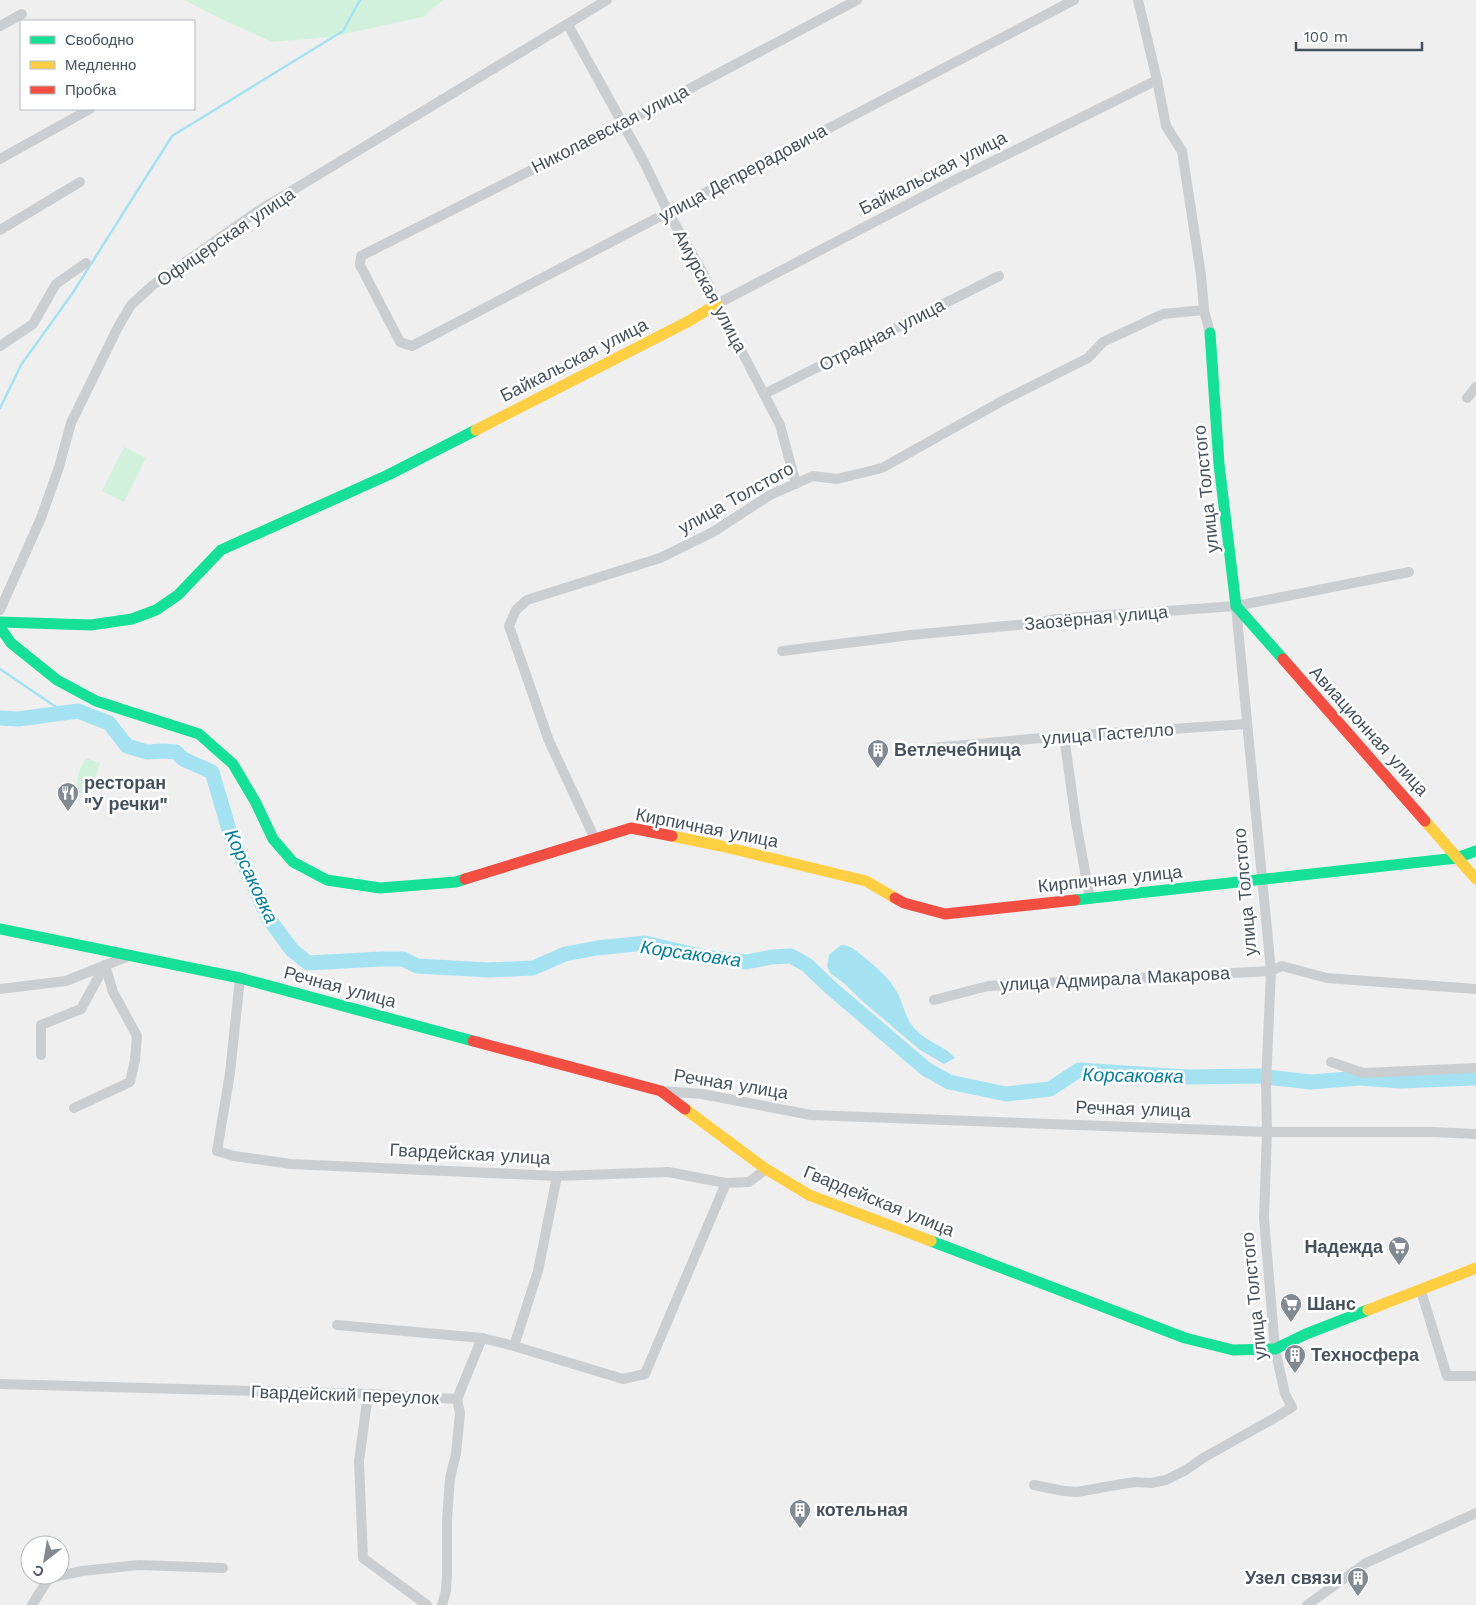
<svg xmlns="http://www.w3.org/2000/svg" width="1476" height="1605" viewBox="0 0 1476 1605" font-family="'Work Sans',sans-serif">
<rect width="100%" height="100%" fill="#f0efef"/>
<g fill="#d2f1dd">
<polygon points="184,0 443,0 423,17 330,37 272,42 217,17"/>
<polygon points="124,447 146,458 124,502 102,491"/>
<path d="M86 758 100 763 89 796 82 795 77 791C76 779 79 769 86 758Z"/>
</g>
<path fill="#a4e2f2" d="M841 945C851 945 856 951 864 957 878 969 889 977 898 994 904 1006 905 1018 915 1029 928 1043 944 1045 955 1058L944 1064 920 1050 860 999 845 984 830 973 827 966 829 955Z"/>
<g fill="none" stroke-linecap="round" stroke-linejoin="round">
<g stroke="#a4e2f2" stroke-width="2.5">
<polyline points="0,408 21,365 72,294 172,136 343,31 360,0"/>
<polyline points="0,669 56,707 78,711"/>
</g>
<polyline stroke="#a4e2f2" stroke-width="15" points="0,718 18,719 78,711 109,723 127,746 147,752 164,751 176,752 183,759 212,772 230,833 269,919 292,950 308,963 381,959 403,959 417,966 489,970 533,968 565,954 597,948 645,943 704,957 746,962 772,957 791,956 807,965 831,988 926,1069 949,1082 1006,1094 1050,1089 1079,1070 1188,1077 1258,1076 1311,1082 1360,1078 1401,1081 1476,1078"/>
<g stroke="#cbced1" stroke-width="10">
<polyline points="857,0 623,124 361,256 360,265 400,342 412,346 1074,0"/>
<polyline points="1138,0 1157,80 1166,126 1182,151 1201,275 1204,310"/>
<polyline points="568,25 644,162 668,212 703,273 717,304 780,425 796,484"/>
<polyline points="0,26 22,14"/>
<polyline points="0,159 90,109"/>
<polyline points="0,230 80,182"/>
<polyline points="717,304 951,182 1157,80"/>
<polyline points="0,346 33,324 56,284 86,263"/>
<polyline points="764,394 999,276"/>
<polyline points="1467,398 1476,387"/>
<polyline points="0,610 41,518 59,467 71,423 118,327 131,305 153,285 255,213 607,0"/>
<polyline points="782,651 911,635 1038,623 1056,619 1236,606 1409,572"/>
<polyline points="1064,736 1076,822 1090,899"/>
<polyline points="909,750 1064,736 1247,724"/>
<polyline points="595,839 549,741 509,626 516,610 527,600 660,558 713,532 770,495 813,476 837,479 882,468 1002,401 1088,358 1103,342 1163,314 1204,310 1210,333"/>
<polyline points="240,978 230,1073 217,1151 234,1156 291,1164 557,1176 668,1172 726,1183 749,1182 766,1169"/>
<polyline points="0,989 66,981 131,955"/>
<polyline points="934,1000 988,986 1271,971 1282,966 1327,978 1476,989"/>
<polyline points="41,1055 41,1025 81,1009 105,965"/>
<polyline points="1331,1062 1363,1073 1476,1068"/>
<polyline points="662,1091 702,1094 811,1115 1267,1132 1433,1132 1476,1134"/>
<polyline points="74,1108 130,1082 135,1060 137,1036 113,992 105,965"/>
<polyline points="1421,1291 1447,1376 1476,1376"/>
<polyline points="337,1325 482,1338"/>
<polyline points="514,1346 538,1271 557,1176"/>
<polyline points="0,1384 368,1394 457,1399 482,1338 514,1346 623,1379 645,1374 726,1183"/>
<polyline points="368,1394 359,1461 363,1558 427,1605"/>
<polyline points="1034,1485 1064,1491 1077,1492 1116,1485 1135,1482 1151,1483 1166,1480 1186,1470 1203,1458 1278,1416 1292,1407 1285,1394 1275,1349 1264,1218 1267,1132 1266,1083 1271,971 1236,607"/>
<polyline points="32,1605 49,1578 82,1571 139,1565 223,1568"/>
<polyline points="442,1605 446,1591 447,1574 447,1520 450,1478 456,1454 460,1413 457,1399"/>
<polyline points="1307,1605 1366,1563 1476,1513"/>
</g>
<g stroke="#16e098" stroke-width="11">
<polyline points="1210,333 1219,464 1236,606 1283,659"/>
<polyline points="0,622 91,625 132,619 156,610 178,595 221,550 388,475 476,430"/>
<polyline points="0,627 11,643 57,680 96,701 199,734 233,764 256,803 273,839 293,862 327,880 380,888 456,882 465,879"/>
<polyline points="1075,900 1457,858 1476,851"/>
<polyline points="0,929 240,978 473,1041"/>
<polyline points="931,1241 1185,1338 1233,1350 1275,1349 1306,1334 1368,1310"/>
</g>
<g stroke="#ffcf43" stroke-width="11">
<polyline points="476,430 689,321 717,304"/>
<polyline points="1425,821 1476,879"/>
<polyline points="672,836 721,846 866,881 895,898"/>
<polyline points="685,1109 766,1169 809,1195 931,1241"/>
<polyline points="1368,1310 1476,1268"/>
</g>
<g stroke="#f24e42" stroke-width="11">
<polyline points="1283,659 1425,821"/>
<polyline points="465,879 631,828 672,836"/>
<polyline points="895,898 904,903 945,914 1075,900"/>
<polyline points="473,1041 661,1091 685,1109"/>
</g>
</g>
<defs>
<g id="building-pin" transform="scale(1.125)"><path d="M0 17L-7.5 6A9.5 9.5 0 1 1 7.5 6Z" fill="#818991" stroke="#fff"/><path d="M-4-6H4V6H1V3H-1V6H-4ZM-2.5-4.3h1.7v1.8h-1.7ZM.8-4.3h1.7v1.8H.8ZM-2.5-1h1.7V.8h-1.7ZM.8-1h1.7V.8H.8Z" fill="#fff"/></g>
<g id="restaurant-pin" transform="scale(1.125)"><path d="M0 17L-7.5 6A9.5 9.5 0 1 1 7.5 6Z" fill="#818991" stroke="#fff"/><path d="M-5-6h1v4h1v-4h1v4h1v-4h1v5L-1.5 .5V6h-2V.5L-5-1ZM5-6V6H3V1.5H1.5Q1.5-4 5-6Z" fill="#fff"/></g>
<g id="supermarket-pin" transform="scale(1.125)"><path d="M0 17L-7.5 6A9.5 9.5 0 1 1 7.5 6Z" fill="#818991" stroke="#fff"/><path d="M-6-5.5h2.5l.6 2H6L4.5 2H-2.5L-4.4-4H-6ZM-1.5 3.2a1.3 1.3 0 1 0 .1 0ZM3 3.2a1.3 1.3 0 1 0 .1 0Z" fill="#fff"/></g>
</defs>
<g fill-rule="evenodd">
<use href="#building-pin" x="878" y="750"/>
<use href="#restaurant-pin" x="68" y="793"/>
<use href="#supermarket-pin" x="1399" y="1247"/>
<use href="#supermarket-pin" x="1291" y="1304"/>
<use href="#building-pin" x="1295" y="1355"/>
<use href="#building-pin" x="800" y="1510"/>
<use href="#building-pin" x="1358" y="1578"/>
</g>
<g text-anchor="middle" stroke-width="5" stroke-linejoin="round" paint-order="stroke">
<g font-size="18" fill="#45525e" stroke="#fff">
<text transform="translate(610 129) rotate(-27)" y="6">Николаевская улица</text>
<text transform="translate(743 173) rotate(-28)" y="6">улица Депрерадовича</text>
<text transform="translate(933 173) rotate(-27)" y="6">Байкальская улица</text>
<text transform="translate(226 237) rotate(-34)" y="6">Офицерская улица</text>
<text transform="translate(710 291) rotate(62)" y="6">Амурская улица</text>
<text transform="translate(882 335) rotate(-27)" y="6">Отрадная улица</text>
<text transform="translate(574 360) rotate(-27)" y="6">Байкальская улица</text>
<text transform="translate(1206 489) rotate(-96)" y="6">улица Толстого</text>
<text transform="translate(736 498) rotate(-29)" y="6">улица Толстого</text>
<text transform="translate(1096 618) rotate(-5)" y="6">Заозёрная улица</text>
<text transform="translate(1369 731) rotate(48)" y="6">Авиационная улица</text>
<text transform="translate(1108 734) rotate(-4)" y="6">улица Гастелло</text>
<text transform="translate(707 828) rotate(11)" y="6">Кирпичная улица</text>
<text transform="translate(1110 879) rotate(-6)" y="6">Кирпичная улица</text>
<text transform="translate(1245 892) rotate(-95)" y="6">улица Толстого</text>
<text transform="translate(1115 979) rotate(-3)" y="6">улица Адмирала Макарова</text>
<text transform="translate(340 987) rotate(15)" y="6">Речная улица</text>
<text transform="translate(731 1084) rotate(9)" y="6">Речная улица</text>
<text transform="translate(1133 1109) rotate(2)" y="6">Речная улица</text>
<text transform="translate(470 1154) rotate(3)" y="6">Гвардейская улица</text>
<text transform="translate(879 1201) rotate(22)" y="6">Гвардейская улица</text>
<text transform="translate(1254 1296) rotate(-96)" y="6">улица Толстого</text>
<text transform="translate(345 1395) rotate(2)" y="6">Гвардейский переулок</text>
</g>
<g font-size="18" font-weight="bold" fill="#45525e" stroke="#fff" text-anchor="start">
<text x="894" y="756">Ветлечебница</text>
<text x="84" y="789">ресторан<tspan x="84" dy="21">"У речки"</tspan></text>
<text x="1383" y="1253" text-anchor="end">Надежда</text>
<text x="1307" y="1310">Шанс</text>
<text x="1311" y="1361">Техносфера</text>
<text x="816" y="1516">котельная</text>
<text x="1342" y="1584" text-anchor="end">Узел связи</text>
</g>
<g font-size="19" font-style="italic" fill="#037f9c" stroke="#fff">
<text transform="translate(252 876) rotate(65)" y="7">Корсаковка</text>
<text transform="translate(691 953) rotate(8)" y="7">Корсаковка</text>
<text transform="translate(1133 1075) rotate(1)" y="7">Корсаковка</text>
</g>
</g>
<rect x="20" y="20" width="175" height="90" fill="#ffffff" stroke="#b5babf"/>
<rect x="30" y="36" width="25" height="8" fill="#16e098" stroke="#b5babf"/>
<text x="65" y="45" font-size="15" fill="#45525e">Свободно</text>
<rect x="30" y="61" width="25" height="8" fill="#ffcf43" stroke="#b5babf"/>
<text x="65" y="70" font-size="15" fill="#45525e">Медленно</text>
<rect x="30" y="86" width="25" height="8" fill="#f24e42" stroke="#b5babf"/>
<text x="65" y="95" font-size="15" fill="#45525e">Пробка</text>
<g transform="translate(45 1560) rotate(211)"><circle r="24" fill="#ffffff" stroke="#b5babf"/>
<path d="M0-4L9 19L0 12L-9 19Z" fill="#818991"/>
<text y="-8" font-size="14" font-weight="bold" text-anchor="middle" fill="#45525e">С</text>
</g>
<path d="M1296 42v8h126v-8" fill="none" stroke="#45525e" stroke-width="2.5"/>
<text x="1304" y="42" font-size="15" fill="#45525e" stroke="#ffffff" stroke-width="4" paint-order="stroke">100 m</text>
</svg>
